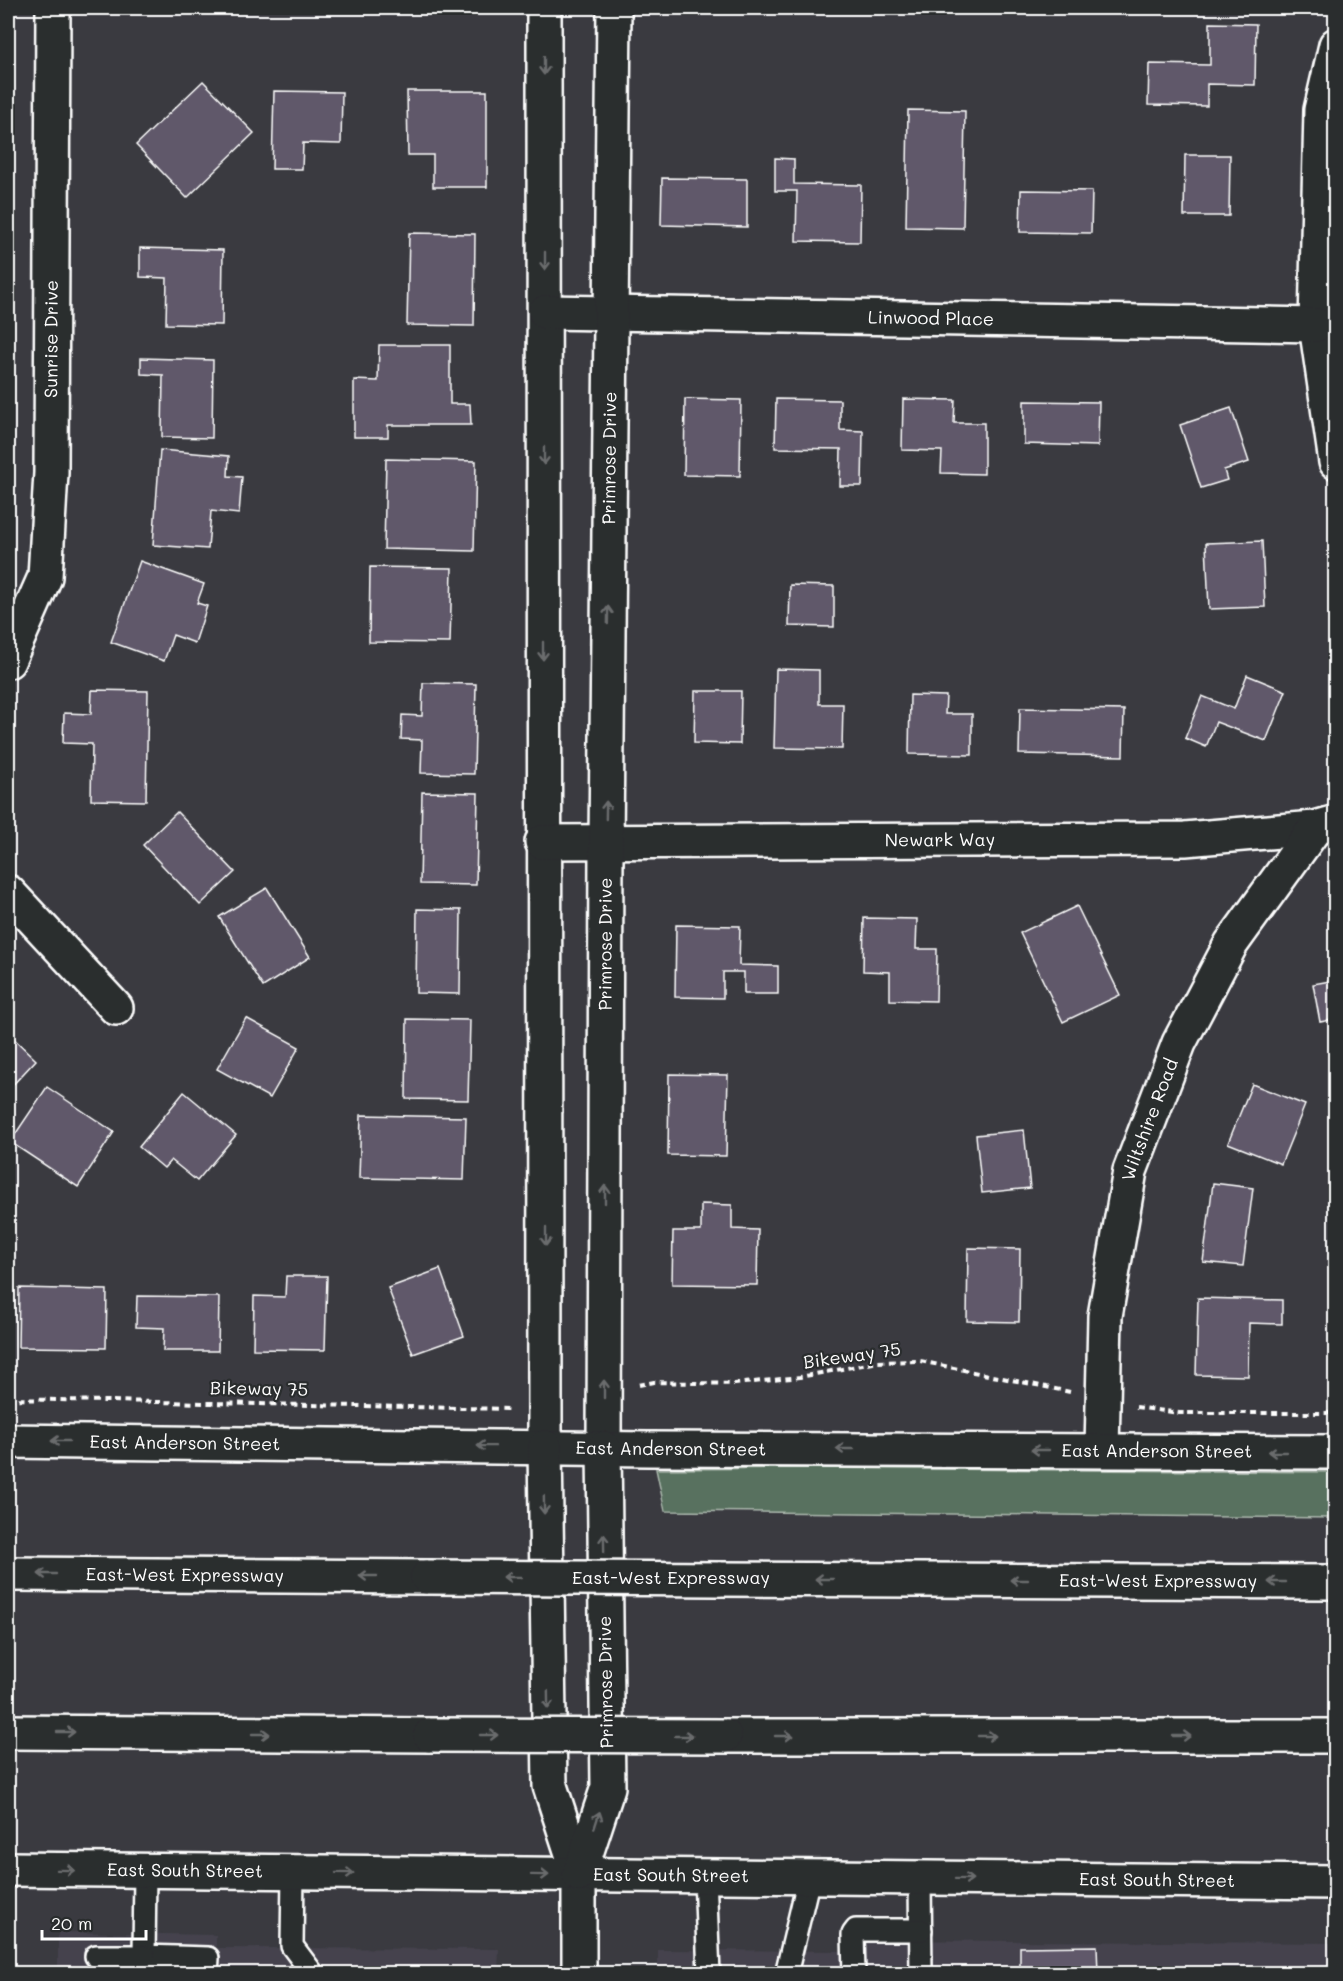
<svg xmlns="http://www.w3.org/2000/svg" width="1343" height="1981" viewBox="0 0 1343 1981" font-family="Mali,sans-serif">
<rect width="100%" height="100%" fill="#3a3a40"/>
<filter id="ink" filterUnits="userSpaceOnUse"><feTurbulence type="fractalNoise" baseFrequency=".0167" numOctaves="2"/><feDisplacementMap in="SourceGraphic" scale="12" xChannelSelector="R" yChannelSelector="G"/><feConvolveMatrix kernelMatrix="1 2 1 2 8 2 1 2 1" color-interpolation-filters="sRGB"/></filter>
<g filter="url(#ink)">
<g fill="#45434d">
<polygon points="58,1932 216,1935 216,1948 499,1949 498,1973 58,1974"/>
<polygon points="842,1940 1336,1943 1335,1974 658,1974 658,1950 842,1951"/>
</g>
<polygon fill="#58715e" stroke="#acb8ae" stroke-width="1.5" points="811,1468 1335,1472 1335,1518 665,1511 656,1469"/>
<g fill="#60596a" stroke="#fff" stroke-width="1.5">
<polygon points="1210,23 1256,24 1255,85 1207,84 1207,106 1148,105 1149,64 1210,65"/>
<polygon points="203,81 254,133 187,198 136,145"/>
<polygon points="274,91 342,92 341,144 303,143 302,169 272,169"/>
<polygon points="407,91 487,91 487,187 433,187 433,155 408,155"/>
<polygon points="908,110 965,111 963,228 906,227"/>
<polygon points="1185,155 1230,155 1229,216 1184,216"/>
<polygon points="775,158 794,159 794,184 861,185 860,242 796,241 797,191 775,191"/>
<polygon points="662,178 747,179 747,227 661,225"/>
<polygon points="1021,190 1092,191 1091,233 1020,232"/>
<polygon points="409,233 475,234 474,326 407,325"/>
<polygon points="140,248 223,250 222,325 166,324 167,278 140,277"/>
<polygon points="379,345 450,345 450,404 470,404 471,425 388,425 388,437 354,437 354,380 378,381"/>
<polygon points="141,358 213,360 212,438 162,437 163,375 141,374"/>
<polygon points="685,399 741,400 740,476 684,475"/>
<polygon points="776,399 840,400 840,430 863,431 862,486 840,486 841,449 775,448"/>
<polygon points="903,399 955,400 954,423 984,423 984,474 941,473 942,451 902,450"/>
<polygon points="1024,401 1099,402 1098,446 1024,444"/>
<polygon points="1231,408 1249,462 1224,470 1227,480 1201,488 1180,425"/>
<polygon points="160,450 229,456 228,476 242,477 239,514 211,511 208,549 153,545"/>
<polygon points="386,459 476,461 474,551 384,549"/>
<polygon points="1262,541 1265,607 1209,609 1206,543"/>
<polygon points="140,561 204,584 197,603 207,606 195,643 173,635 164,661 111,642"/>
<polygon points="370,567 452,568 450,643 369,642"/>
<polygon points="790,585 834,586 834,627 789,626"/>
<polygon points="776,669 819,670 819,704 843,704 842,749 774,748"/>
<polygon points="1247,675 1286,691 1266,741 1216,722 1206,747 1185,738 1202,696 1234,709"/>
<polygon points="423,683 476,684 474,774 421,773 422,740 401,739 402,715 422,716"/>
<polygon points="92,690 148,691 146,801 91,800 92,744 63,743 64,713 91,714"/>
<polygon points="695,691 741,691 740,744 694,743"/>
<polygon points="910,695 946,696 945,714 972,714 972,755 909,754"/>
<polygon points="1020,708 1124,710 1123,756 1019,754"/>
<polygon points="422,792 478,793 476,885 420,884"/>
<polygon points="177,812 235,872 200,905 143,845"/>
<polygon points="267,888 310,957 263,987 219,917"/>
<polygon points="1077,906 1120,995 1063,1022 1020,933"/>
<polygon points="417,909 461,910 460,994 416,993"/>
<polygon points="864,918 917,919 916,949 937,949 936,1001 890,1000 890,972 863,971"/>
<polygon points="676,925 740,926 739,965 778,966 778,994 744,994 744,972 723,972 723,998 675,997"/>
<polygon points="1336,980 1336,1019 1320,1022 1313,984"/>
<polygon points="246,1018 299,1047 270,1098 217,1069"/>
<polygon points="407,1019 470,1020 468,1100 406,1099"/>
<polygon points="8,1033 36,1060 8,1090"/>
<polygon points="669,1074 728,1075 726,1156 668,1155"/>
<polygon points="1252,1084 1305,1105 1281,1164 1228,1143"/>
<polygon points="47,1087 114,1132 78,1187 10,1142"/>
<polygon points="184,1092 236,1135 197,1181 171,1160 164,1168 139,1147"/>
<polygon points="361,1115 466,1117 464,1180 359,1178"/>
<polygon points="1024,1130 1030,1188 982,1193 976,1135"/>
<polygon points="1213,1183 1253,1188 1243,1266 1203,1262"/>
<polygon points="701,1204 732,1205 732,1229 758,1230 757,1285 672,1284 673,1231 701,1231"/>
<polygon points="968,1248 1020,1249 1019,1322 967,1321"/>
<polygon points="440,1269 464,1336 413,1354 388,1288"/>
<polygon points="286,1276 327,1276 325,1350 253,1349 254,1296 285,1297"/>
<polygon points="19,1288 107,1290 106,1348 18,1347"/>
<polygon points="137,1296 219,1297 218,1351 163,1351 164,1328 136,1327"/>
<polygon points="1198,1298 1282,1300 1282,1324 1249,1323 1248,1376 1196,1375"/>
<polygon points="1097,1946 1098,1974 1020,1974 1020,1947"/>
</g>
<g fill="none" stroke-linecap="round" stroke-linejoin="round">
<g stroke="#fff" stroke-width="26">
<g id="lane">
<polyline points="145,1871 144,1956 208,1958 207,1974"/>
<polyline points="293,1872 292,1946 313,1974"/>
<polyline points="705,1876 709,1974"/>
<polyline points="920,1879 921,1974"/>
<polyline points="96,1956 144,1956"/>
<polyline points="786,1974 809,1878"/>
<polyline points="854,1974 853,1934 856,1930 921,1930"/>
</g>
</g>
<g stroke="#fff" stroke-width="38">
<g id="street">
<polyline points="544,8 545,1447"/>
<polyline points="1336,45 1321,110 1316,325 1336,462"/>
<path id="s1" d="M545 312 1316 325"/>
<path id="s2" d="M8 661 45 577 51 473 53 8"/>
<path id="s3" d="M542 842 1185 839 1315 828 1336 822"/>
<polyline points="8,892 116,1008"/>
<path id="s4" d="M604 1448 606 843 614 8"/>
<path id="s5" d="M1102 1450 1105 1316 1130 1171 1179 1043 1231 944 1315 828"/>
</g>
</g>
<g stroke="#fff" stroke-width="38">
<g id="secondary">
<path id="s6" d="M8 1441 648 1449 1336 1452"/>
<polyline points="545,1447 550,1786 579,1875 579,1974"/>
<path id="s7" d="M8 1869 1336 1882"/>
<polyline points="579,1875 608,1787 604,1448"/>
</g>
</g>
<g stroke="#fff" stroke-width="38">
<g id="highway">
<path id="s8" d="M8 1574 427 1577"/>
<path id="s9" d="M718 1579 1336 1582"/>
<polyline points="8,1732 430,1735"/>
<polyline points="725,1736 1336,1736"/>
</g>
</g>
<g stroke="#fff" stroke-width="4" stroke-dasharray="6 4.5" stroke-linecap="butt">
<polyline points="639,1385 654,1382 735,1384 800,1377 878,1362 920,1361 1070,1392"/>
<polyline points="8,1399 511,1409"/>
<polyline points="1136,1407 1179,1413 1336,1413"/>
</g>
<use href="#lane" stroke="#2a2d2e" stroke-width="21"/>
<use href="#street" stroke="#2a2d2e" stroke-width="33"/>
<use href="#secondary" stroke="#2a2d2e" stroke-width="33"/>
<use href="#highway" stroke="#2a2d2e" stroke-width="33"/>
<g stroke="#fff" stroke-width="38" stroke-linecap="butt">
<g id="highway-bridge">
<polyline points="427,1577 718,1579"/>
<polyline points="430,1735 725,1736"/>
</g>
</g>
<use href="#highway-bridge" stroke="#2a2d2e" stroke-width="33"/>
</g>
<defs><path id="oneway-shaft" d="M-6 0H5M1.5-3L5.5 0L1.5 3" fill="none" stroke-width="1.6" stroke-linecap="round" stroke-linejoin="round" transform="scale(1.5)"/></defs>
<g stroke="#6a6c6d">
<use href="#oneway-shaft" transform="translate(544 66) rotate(90)"/>
<use href="#oneway-shaft" transform="translate(545 261) rotate(90)"/>
<use href="#oneway-shaft" transform="translate(544 456) rotate(90)"/>
<use href="#oneway-shaft" transform="translate(608 615) rotate(-89)"/>
<use href="#oneway-shaft" transform="translate(543 651) rotate(90)"/>
<use href="#oneway-shaft" transform="translate(606 810) rotate(-89)"/>
<use href="#oneway-shaft" transform="translate(605 1194) rotate(-90)"/>
<use href="#oneway-shaft" transform="translate(546 1237) rotate(90)"/>
<use href="#oneway-shaft" transform="translate(604 1389) rotate(-90)"/>
<use href="#oneway-shaft" transform="translate(60 1441) rotate(-180)"/>
<use href="#oneway-shaft" transform="translate(486 1446) rotate(-179)"/>
<use href="#oneway-shaft" transform="translate(845 1449) rotate(-180)"/>
<use href="#oneway-shaft" transform="translate(1040 1450) rotate(-180)"/>
<use href="#oneway-shaft" transform="translate(1277 1452) rotate(-180)"/>
<use href="#oneway-shaft" transform="translate(544 1505) rotate(89)"/>
<use href="#oneway-shaft" transform="translate(604 1543) rotate(-91)"/>
<use href="#oneway-shaft" transform="translate(47 1574) rotate(-180)"/>
<use href="#oneway-shaft" transform="translate(368 1576) rotate(-180)"/>
<use href="#oneway-shaft" transform="translate(512 1577) rotate(-180)"/>
<use href="#oneway-shaft" transform="translate(824 1579) rotate(-180)"/>
<use href="#oneway-shaft" transform="translate(1019 1580) rotate(-180)"/>
<use href="#oneway-shaft" transform="translate(1277 1582) rotate(-180)"/>
<use href="#oneway-shaft" transform="translate(548 1700) rotate(89)"/>
<use href="#oneway-shaft" transform="translate(66 1732)"/>
<use href="#oneway-shaft" transform="translate(261 1734)"/>
<use href="#oneway-shaft" transform="translate(489 1735)"/>
<use href="#oneway-shaft" transform="translate(684 1736)"/>
<use href="#oneway-shaft" transform="translate(784 1736)"/>
<use href="#oneway-shaft" transform="translate(987 1736)"/>
<use href="#oneway-shaft" transform="translate(1182 1736)"/>
<use href="#oneway-shaft" transform="translate(597 1820) rotate(-72)"/>
<use href="#oneway-shaft" transform="translate(66 1870) rotate(1)"/>
<use href="#oneway-shaft" transform="translate(345 1873) rotate(1)"/>
<use href="#oneway-shaft" transform="translate(540 1875) rotate(1)"/>
<use href="#oneway-shaft" transform="translate(964 1879) rotate(1)"/>
</g>
</g>
<g text-anchor="middle" stroke-width="4.5" stroke-linejoin="round" paint-order="stroke">
<g font-size="18" fill="#fff" stroke="#2a2d2e">
<text dy="6" stroke="none"><textPath href="#s1" startOffset="386">Linwood Place</textPath></text>
<text dy="6" stroke="none"><textPath href="#s2" startOffset="330">Sunrise Drive</textPath></text>
<text dy="6" stroke="none"><textPath href="#s4" startOffset="990">Primrose Drive</textPath></text>
<text dy="6" stroke="none"><textPath href="#s3" startOffset="398">Newark Way</textPath></text>
<text dy="6" stroke="none"><textPath href="#s4" startOffset="504">Primrose Drive</textPath></text>
<text dy="6" stroke="none"><textPath href="#s5" startOffset="336">Wiltshire Road</textPath></text>
<text transform="translate(852 1356) rotate(-8)" y="6">Bikeway 75</text>
<text transform="translate(259 1389) rotate(1)" y="6">Bikeway 75</text>
<text dy="6" stroke="none"><textPath href="#s6" startOffset="177">East Anderson Street</textPath></text>
<text dy="6" stroke="none"><textPath href="#s6" startOffset="663">East Anderson Street</textPath></text>
<text dy="6" stroke="none"><textPath href="#s6" startOffset="1149">East Anderson Street</textPath></text>
<text dy="6" stroke="none"><textPath href="#s8" startOffset="177">East-West Expressway</textPath></text>
<text x="671" y="1584">East-West Expressway</text>
<text dy="6" stroke="none"><textPath href="#s9" startOffset="440">East-West Expressway</textPath></text>
<text transform="translate(606 1682) rotate(-91)" y="6">Primrose Drive</text>
<text dy="6" stroke="none"><textPath href="#s7" startOffset="177">East South Street</textPath></text>
<text dy="6" stroke="none"><textPath href="#s7" startOffset="663">East South Street</textPath></text>
<text dy="6" stroke="none"><textPath href="#s7" startOffset="1149">East South Street</textPath></text>
</g>
</g>
<rect width="1343" height="1981" fill="none" stroke="#2a2d2e" stroke-width="30"/>
<rect x="15" y="15" width="1313" height="1951" fill="none" stroke="#fff" stroke-width="2" filter="url(#ink)"/>
<path d="M42 1930v9h104v-9" fill="none" stroke="#ffffff" stroke-width="3"/>
<text x="51" y="1930" font-size="18" fill="#ffffff" stroke="#2a2d2e" stroke-width="4.5" paint-order="stroke">20 m</text>
</svg>
